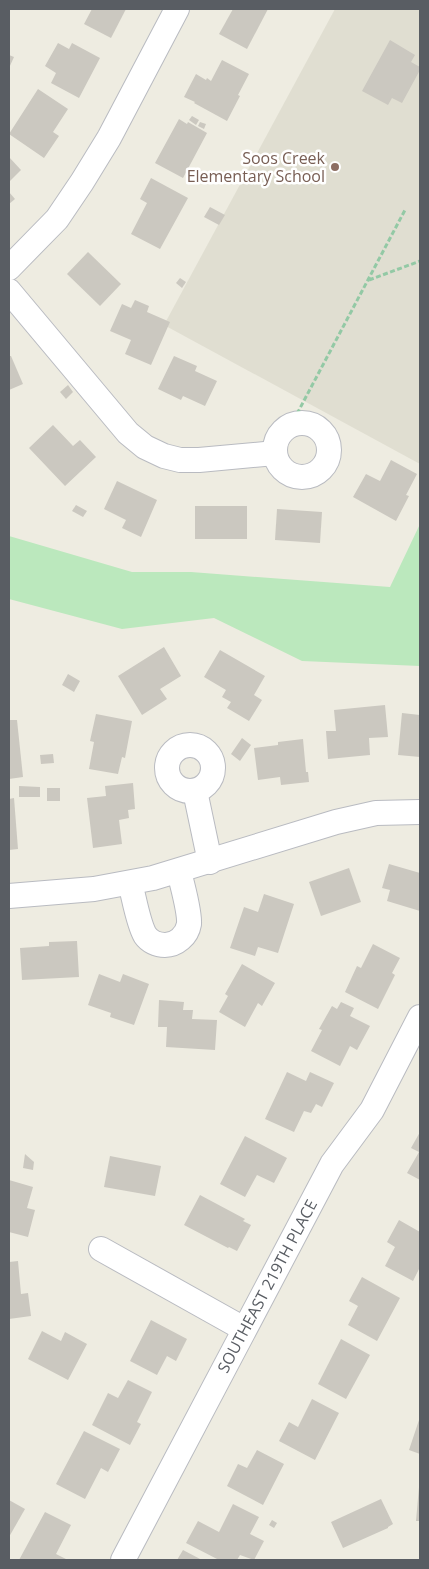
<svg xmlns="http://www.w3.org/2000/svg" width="429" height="1569" viewBox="0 0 429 1569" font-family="'Open Sans',sans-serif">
<rect width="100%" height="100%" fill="#eeece1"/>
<polygon fill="#e0ded1" points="335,9 420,9 420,464 164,325"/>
<polygon fill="#bbe8bd" points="420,524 420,666 302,661 214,618 122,629 9,599 9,536 132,572 191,572 390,587"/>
<g fill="#cbc8c0">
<polygon points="92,9 126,9 111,38 84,24"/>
<polygon points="233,9 268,9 247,49 219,34"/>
<polygon points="390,40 415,55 411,62 420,67 420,70 402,103 392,98 388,105 362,91"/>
<polygon points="58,43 69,49 72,43 100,58 79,98 51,83 56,73 45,66"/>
<polygon points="9,55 14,57 9,68"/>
<polygon points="222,60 249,74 238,95 240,96 227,121 194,103 195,102 184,97 196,74 206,80 207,78 211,81"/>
<polygon points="38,89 68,109 53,132 59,136 44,158 9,134"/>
<polygon points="192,116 199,120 196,125 189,120"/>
<polygon points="179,119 187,124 188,122 207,133 183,178 155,163"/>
<polygon points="200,122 206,124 204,129 198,126"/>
<polygon points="9,157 21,170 9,182"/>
<polygon points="151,178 188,198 160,249 131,234 147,203 140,199"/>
<polygon points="9,192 15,199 9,204"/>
<polygon points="210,207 225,215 219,225 204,217"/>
<polygon points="88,252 121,284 100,306 67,274"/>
<polygon points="180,278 186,282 182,288 176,283"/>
<polygon points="135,300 149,306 147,312 170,322 151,365 125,354 131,340 110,331 122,304 131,308"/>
<polygon points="9,356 11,356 23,384 9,390"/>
<polygon points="174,356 197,366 195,371 217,381 205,406 183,396 181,400 158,389"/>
<polygon points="68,385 73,392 66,399 60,392"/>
<polygon points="53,425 73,446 80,440 96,457 65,486 29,448"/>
<polygon points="391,460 417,474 406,495 409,496 396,521 353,497 366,474 380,481"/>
<polygon points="117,481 157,500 141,537 122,528 126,520 104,509"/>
<polygon points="76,505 87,511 83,517 72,511"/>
<rect x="195" y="506" width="52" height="33"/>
<polygon points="277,509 322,512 320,543 275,540"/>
<polygon points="164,647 181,676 160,689 167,699 142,715 118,676"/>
<polygon points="220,650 265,676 254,695 262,700 249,721 227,708 231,702 222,697 226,690 204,677"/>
<polygon points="68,674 80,681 74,692 62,685"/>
<polygon points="385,705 388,737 369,738 370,755 328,759 326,731 336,731 334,710"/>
<polygon points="402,713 420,715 420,757 398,755"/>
<polygon points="96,714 132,721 125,758 122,757 118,774 89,769 94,742 90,741"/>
<polygon points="9,720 17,720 23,777 9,779"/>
<polygon points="242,738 251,745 240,761 231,754"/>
<polygon points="303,739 306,772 308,772 309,782 281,785 280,777 258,780 254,748 278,745 278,742"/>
<polygon points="53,754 54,763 41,764 40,755"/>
<polygon points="133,783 135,809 128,810 129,818 119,820 122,844 93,848 87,798 106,796 105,786"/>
<polygon points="19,786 40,787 40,797 19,797"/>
<rect x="47" y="788" width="13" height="13"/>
<polygon points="14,798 18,849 9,850 9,799"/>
<polygon points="389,864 420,873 419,881 420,881 420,911 387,901 390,890 382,888"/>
<polygon points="349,868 361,902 321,916 309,882"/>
<polygon points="264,894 294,904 278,953 258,947 255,956 230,948 244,907 258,912"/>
<polygon points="77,941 79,977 22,980 20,948 49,946 49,942"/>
<polygon points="373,944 400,958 392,973 395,975 378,1009 345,992 357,966 361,968"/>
<polygon points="242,964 275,983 262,1006 258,1003 245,1027 219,1012 228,996 225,994"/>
<polygon points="99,974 120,982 123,974 149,984 134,1025 110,1017 111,1013 88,1005"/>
<polygon points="159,1000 184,1002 183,1010 193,1010 192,1019 217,1020 215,1050 166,1047 167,1027 158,1027"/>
<polygon points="341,1002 354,1008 350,1016 370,1026 357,1050 350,1046 340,1066 311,1051 322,1030 319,1029 332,1006 337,1009"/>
<polygon points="287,1072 306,1081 310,1072 334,1083 322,1107 316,1104 311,1113 304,1111 294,1132 265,1119"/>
<polygon points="420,1132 420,1180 407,1173 419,1152 411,1148"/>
<polygon points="245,1136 287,1158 274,1183 257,1175 245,1197 220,1184"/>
<polygon points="25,1154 34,1162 33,1170 23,1168"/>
<polygon points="110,1156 161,1166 155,1196 104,1187"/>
<polygon points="9,1180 33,1187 27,1208 35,1210 28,1237 9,1232"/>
<polygon points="200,1195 245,1219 243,1221 251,1225 237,1251 229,1247 228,1248 184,1225"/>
<polygon points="399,1220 420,1232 420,1267 413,1281 385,1266 395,1247 387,1242"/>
<polygon points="18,1261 21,1294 28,1293 31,1316 9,1319 9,1262"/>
<polygon points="362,1277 400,1298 377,1341 348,1325 358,1306 349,1301"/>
<polygon points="151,1320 187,1339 176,1361 167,1356 157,1375 130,1361"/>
<polygon points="42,1331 61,1341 65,1332 87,1344 68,1380 28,1359"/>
<polygon points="341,1339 370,1355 346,1399 318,1384"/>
<polygon points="128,1380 152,1392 137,1422 141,1424 130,1445 92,1425 108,1393 118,1398"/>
<polygon points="312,1399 339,1413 315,1460 279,1441 289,1422 298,1427"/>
<polygon points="420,1417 420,1454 409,1450"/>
<polygon points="84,1431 120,1449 108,1472 101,1468 85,1499 56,1484"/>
<polygon points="257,1450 284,1464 263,1505 227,1486 238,1464 247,1468"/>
<polygon points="419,1487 420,1487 420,1521 416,1521"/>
<polygon points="381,1499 393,1524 388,1527 388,1528 343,1548 331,1522"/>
<polygon points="9,1500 25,1509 9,1537"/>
<polygon points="233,1504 259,1517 250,1534 264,1541 254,1560 240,1555 237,1560 219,1560 186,1543 198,1521 219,1532"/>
<polygon points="45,1512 71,1525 56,1554 68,1560 19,1560"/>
<polygon points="272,1520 277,1523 274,1528 269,1525"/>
<polygon points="183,1550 202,1560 177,1560"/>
</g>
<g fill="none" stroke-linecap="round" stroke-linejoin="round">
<g stroke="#b9bbc1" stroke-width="26">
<g id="street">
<polyline points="9,268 57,219 82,182 109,138 177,9"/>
<polyline points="9,291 128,433 145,447 164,456 180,460 199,460 275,453"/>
<circle cx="302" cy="450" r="27"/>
<circle cx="190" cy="768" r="23"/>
<polyline points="195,791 210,862"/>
<path d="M130 883C134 897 138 923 145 935 149 941 157 945 165 945 176 945 187 936 189 924 190 911 182 885 179 871"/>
<polyline points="9,896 94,889 153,878 336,822 376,813 420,812"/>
<polyline points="101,1249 244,1329"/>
<polyline points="123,1560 332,1164 372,1110 420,1017"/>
</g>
</g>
<g stroke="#93c9a5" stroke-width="3" stroke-dasharray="5 2.5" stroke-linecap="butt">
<polyline points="369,280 420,261"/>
<polyline points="290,427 405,210"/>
</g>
<use href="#street" stroke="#fff" stroke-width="24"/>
</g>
<circle fill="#8d6e63" stroke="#fff" stroke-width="2" cx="335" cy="167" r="5"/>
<g text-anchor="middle" stroke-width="5" stroke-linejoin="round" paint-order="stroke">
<g font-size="16" fill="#785e54" stroke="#fff" text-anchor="end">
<text x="325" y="164">Soos Creek<tspan x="325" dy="18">Elementary School</tspan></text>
</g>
<g font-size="16" fill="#595d63" stroke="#fff">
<text transform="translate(267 1286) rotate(-62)" y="6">SOUTHEAST 219TH PLACE</text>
</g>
</g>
<rect width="429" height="1569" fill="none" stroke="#595d63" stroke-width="20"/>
</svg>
